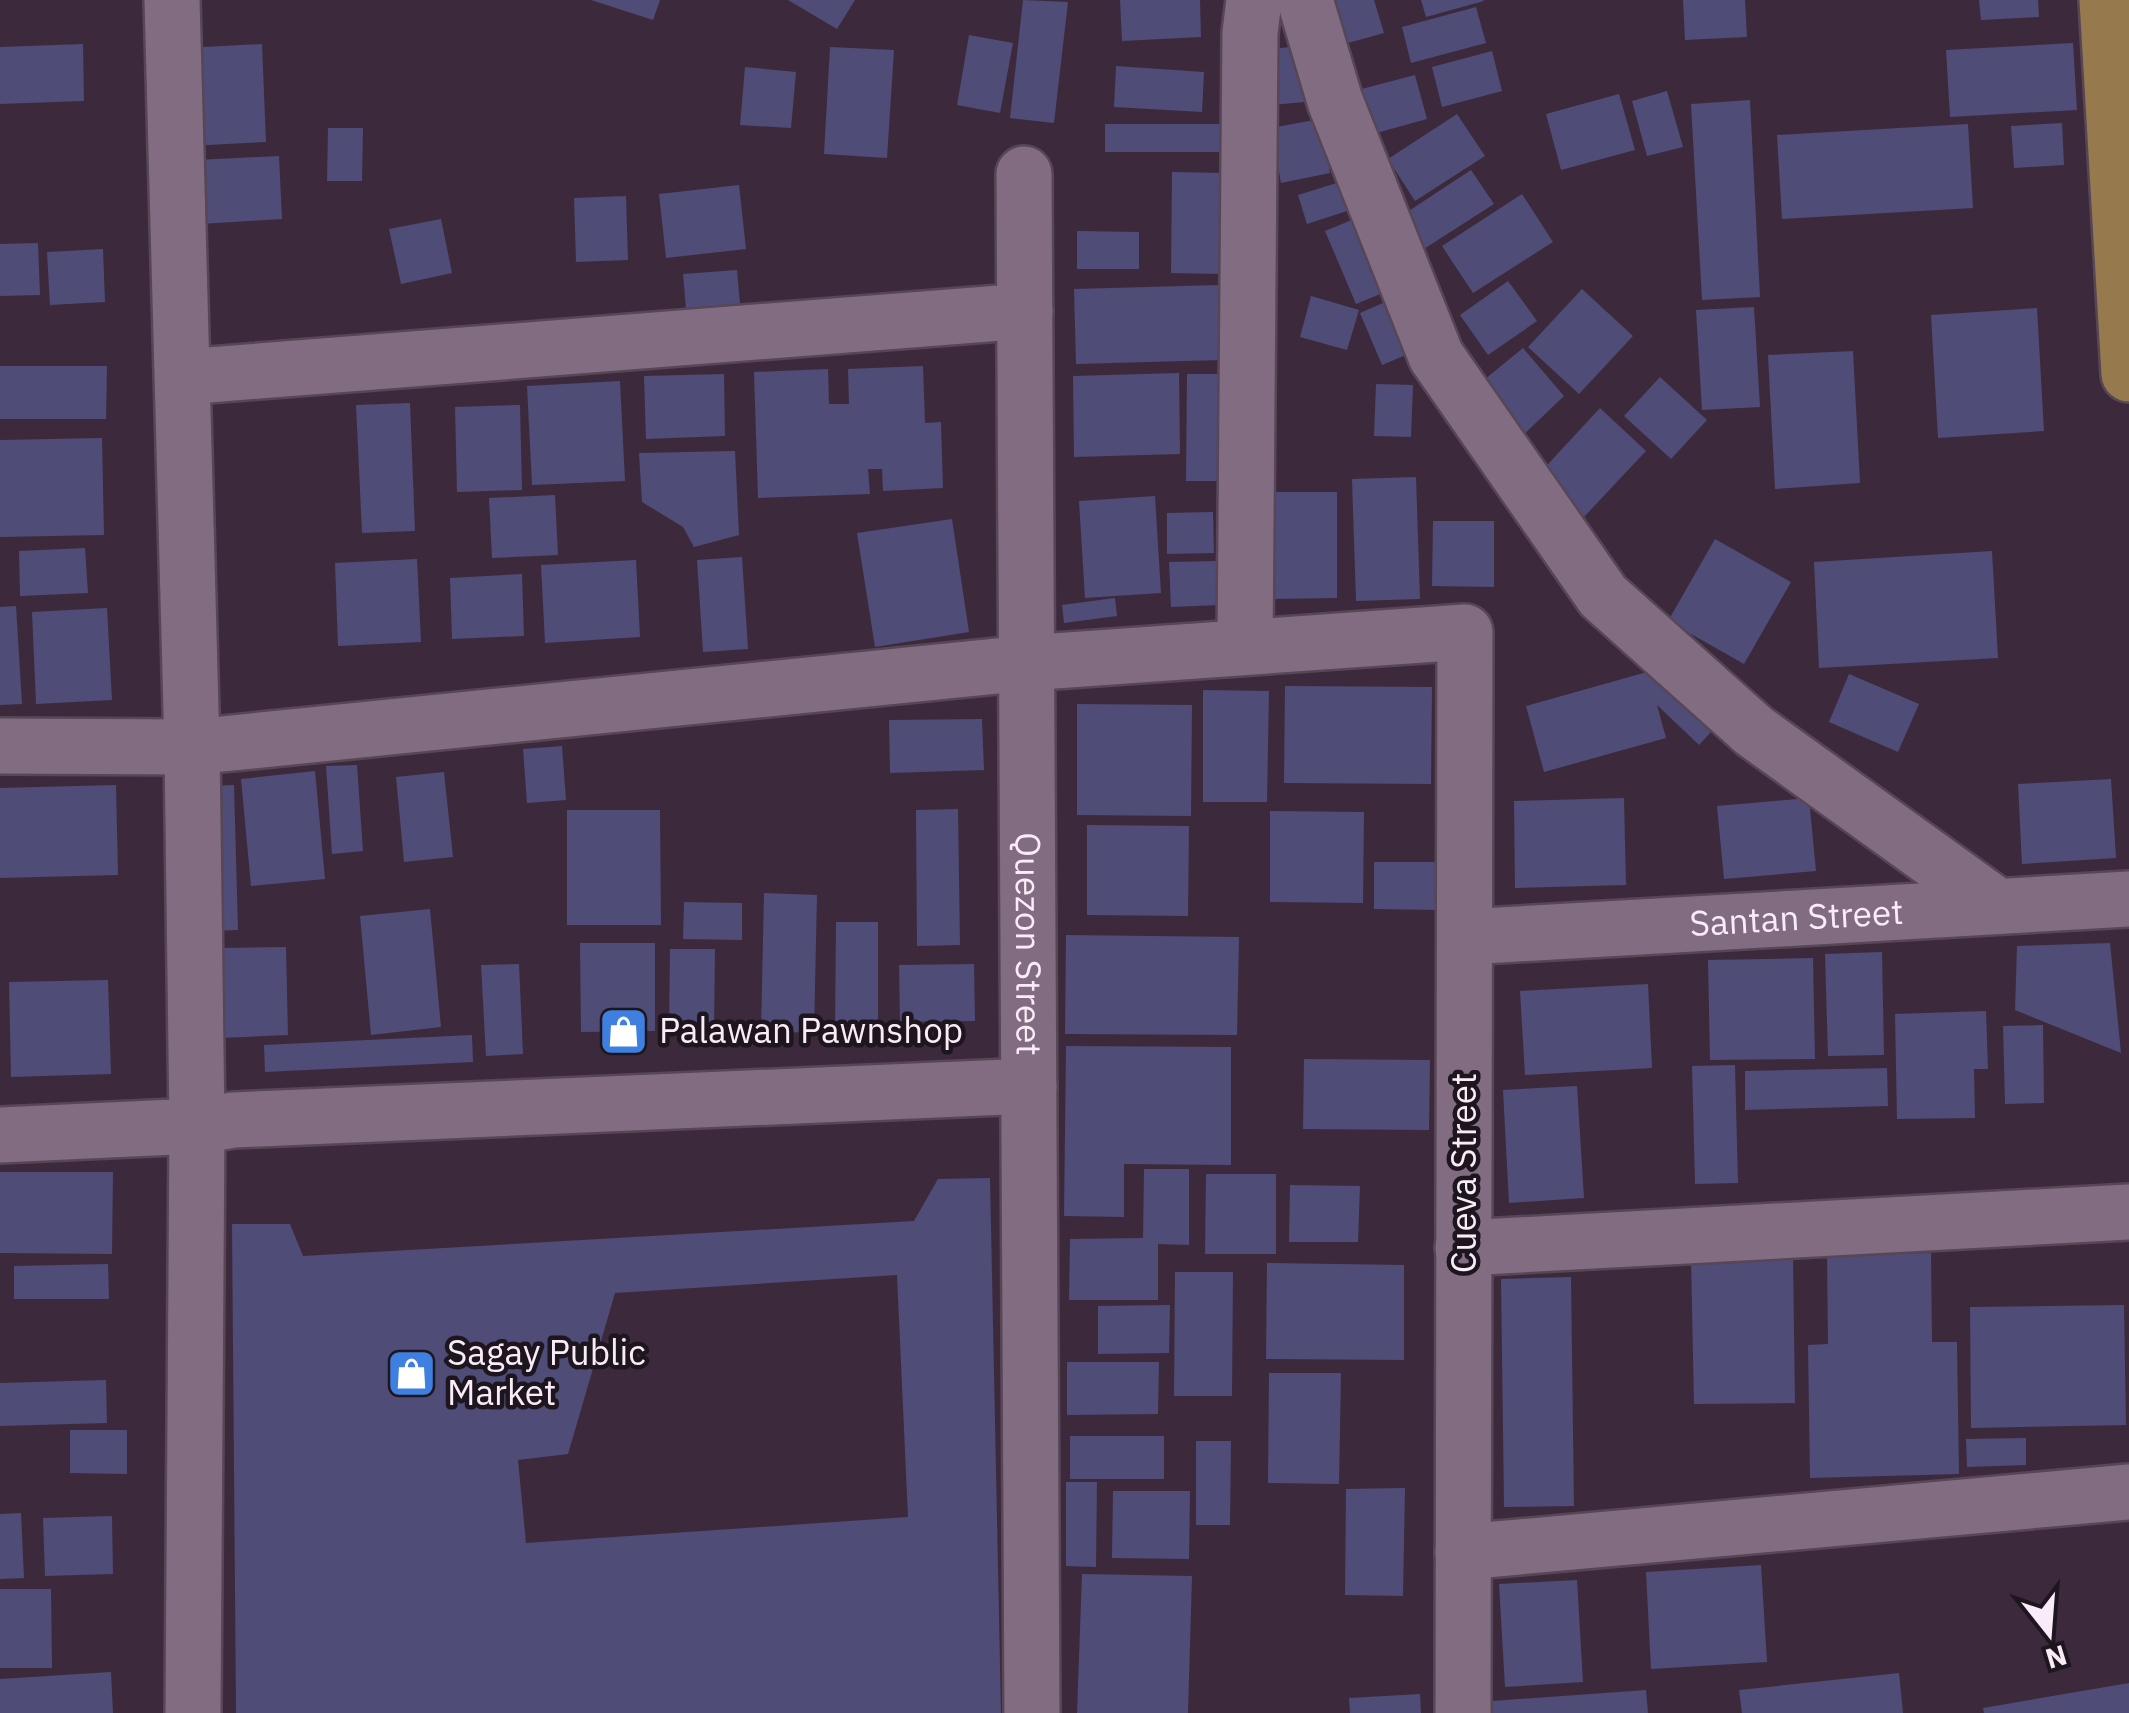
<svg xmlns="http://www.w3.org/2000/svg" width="2129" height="1713" font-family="'IBM Plex Sans',sans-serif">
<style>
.building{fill:#4f4c77;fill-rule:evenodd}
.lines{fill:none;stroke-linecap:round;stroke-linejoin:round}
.minor-casing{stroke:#564656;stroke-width:60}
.major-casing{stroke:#564656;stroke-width:60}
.minor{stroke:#826c81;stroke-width:55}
.major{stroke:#967a4d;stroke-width:55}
.labels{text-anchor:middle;stroke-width:9;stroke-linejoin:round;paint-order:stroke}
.street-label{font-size:35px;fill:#f9ecf8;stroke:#1e161e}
.poi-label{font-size:35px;fill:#f9ecf8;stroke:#1e161e;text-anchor:start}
</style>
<rect width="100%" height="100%" fill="#3c2a3c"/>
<!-- building -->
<path class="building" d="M591 0H660L653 20Z
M788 0H855L837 29Z
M1023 0 1068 2 1054 123 1010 118Z
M1120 0H1200L1201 37 1122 41Z
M1325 0H1374L1384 33 1330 48Z
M1421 0H1483L1484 1 1426 17Z
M1683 0H1745L1747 37 1685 40Z
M1979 0H2038L2039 17 1981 20Z
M1476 7 1486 43 1411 63 1402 27Z
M969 35 1013 43 1000 113 957 105Z
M2073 43 2077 110 1950 117 1946 50Z
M83 44 84 101 0 104V47Z
M262 44 266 142 189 146 184 48Z
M1299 46 1304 102 1261 106 1256 51Z
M830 47 894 50 887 158 824 154Z
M1492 51 1502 91 1442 107 1432 67Z
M1116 66 1204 72 1202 112 1114 107Z
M745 67 796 72 791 128 740 125Z
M1415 75 1427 119 1362 137 1350 92Z
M1667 91 1683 147 1647 156 1632 101Z
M1619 94 1635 150 1561 170 1546 114Z
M1750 100 1760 297 1702 300 1691 104Z
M1457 114 1485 156 1415 201 1388 159Z
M1320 119 1330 173 1281 183 1271 128Z
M2062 123 2064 165 2014 168 2011 126Z
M1105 124H1226L1225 152H1105Z
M1968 124 1973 208 1782 219 1777 135Z
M328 128H363L362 181H327Z
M279 156 282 219 201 224 197 160Z
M1471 170 1494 204 1416 254 1395 220Z
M1172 172 1225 173 1223 274 1171 273Z
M1340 182 1350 210 1307 224 1298 195Z
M739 185 746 249 666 258 659 194Z
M1522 194 1553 242 1473 293 1442 246Z
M626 196 628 260 576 262 574 198Z
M1359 217 1390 290 1356 304 1325 231Z
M441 219 452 273 401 284 389 229Z
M1077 231 1139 232V269H1077Z
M38 243 40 295 0 296V244Z
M103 249 105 302 50 305 47 252Z
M737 270 740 304 686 309 683 274Z
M1508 281 1537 321 1488 355 1460 315Z
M1219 285 1221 360 1076 364 1074 289Z
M1582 289 1633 336 1579 394 1528 347Z
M1311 296 1359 310 1347 350 1300 337Z
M1390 300 1413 352 1382 365 1360 313Z
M1754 307 1760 407 1702 410 1696 310Z
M2037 308 2044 431 1938 438 1931 315Z
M1523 348 1564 396 1518 440 1479 384Z
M1853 351 1860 483 1775 489 1768 355Z
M0 366H107L106 419H0Z
M923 366 925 423 941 422 943 488 883 491 882 469H868L870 494 758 498 754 372 828 369 829 404H849L848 369Z
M1179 373 1180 454 1074 457 1073 376Z
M724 374 725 436 646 439 644 376Z
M1187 374H1222L1221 481H1186Z
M1660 377 1707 420 1671 459 1624 416Z
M620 381 625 481 532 485 527 386Z
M1376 384 1413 385 1411 437 1374 436Z
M410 403 415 531 362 533 356 405Z
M520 405 522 490 457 492 455 407Z
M1600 408 1646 451 1583 518 1537 476Z
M102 438 104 535 0 537V440Z
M735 451 739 535 694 547 683 527 642 502 639 453Z
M1416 477 1420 599 1356 601 1352 479Z
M1273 492H1337V598L1273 599Z
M555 495 558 555 492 558 489 498Z
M1155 496 1161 593 1085 598 1079 501Z
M1213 512 1214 553 1167 554V513Z
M952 519 969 632 875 647 857 533Z
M1433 521H1494V587L1432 586Z
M1715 539 1791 582 1744 664 1668 621Z
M85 548 88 593 20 596 19 551Z
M1992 551 1998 658 1819 668 1814 562Z
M742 557 748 649 703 652 697 560Z
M417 559 421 642 338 646 335 563Z
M636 560 640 637 545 643 541 565Z
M1217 561 1219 605 1171 607 1169 562Z
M522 574 524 636 452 639 450 578Z
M1115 598 1117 616 1064 623 1062 605Z
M16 606 22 704 0 705V607Z
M107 608 112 700 36 704 32 612Z
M1647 672 1711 732 1699 745 1657 705 1666 738 1544 772 1526 706Z
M1849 674 1919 704 1898 752 1829 722Z
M1285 686 1432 687 1431 784 1284 783Z
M1203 690 1269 691 1267 802H1203Z
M1077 704 1192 705 1191 816 1077 815Z
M982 719 984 770 890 773 889 720Z
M562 746 566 800 527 803 523 749Z
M357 765 363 851 332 854 326 766Z
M315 771 325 879 251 886 241 779Z
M444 772 453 857 404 862 396 777Z
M2111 779 2116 858 2022 864 2018 784Z
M116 785 118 875 0 878V788Z
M234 785 238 930 211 931 207 786Z
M1624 798 1626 885 1515 888 1514 801Z
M1809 798 1816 871 1724 879 1717 806Z
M958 809 960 945 917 946 916 810Z
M567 810H660L661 925H567Z
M1270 811 1364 812 1363 903 1270 902Z
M1087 825 1189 826 1188 916 1087 915Z
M1374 862H1438V910L1374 909Z
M764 893 817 895 814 1033 761 1031Z
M684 902 742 903V940L683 939Z
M430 909 441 1027 371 1035 360 916Z
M836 922H878V1031H835Z
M1066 935 1239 937 1237 1035 1065 1034Z
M580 943H655V1031L581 1032Z
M2110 943 2121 1053 2015 1010 2017 946Z
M286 947 288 1035 219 1038 217 948Z
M670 949H715L714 1031 669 1030Z
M1882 952 1884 1055 1828 1056 1825 954Z
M1813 958 1815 1059 1710 1060 1708 960Z
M519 964 523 1054 486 1056 481 965Z
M974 964 975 1021 900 1022 899 965Z
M108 980 111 1074 11 1077 9 982Z
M1648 984 1652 1068 1525 1075 1520 991Z
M1986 1011 1988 1069H1974L1975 1118 1897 1119 1895 1014Z
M2043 1025 2044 1103 2005 1104 2003 1026Z
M472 1035 473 1062 265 1072 264 1045Z
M1066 1046 1231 1047V1165L1124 1164V1217L1064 1216Z
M1304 1059 1430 1060 1429 1130 1303 1129Z
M1735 1065 1738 1183 1695 1184 1692 1066Z
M1887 1068 1888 1106 1745 1110V1071Z
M1577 1086 1584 1198 1509 1203 1503 1090Z
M1144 1169H1189V1245L1158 1244V1300H1069L1070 1239 1143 1238Z
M0 1172H113L112 1254 0 1253Z
M1206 1174H1276V1254H1205Z
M990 1178 1001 1713H236L232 1224H290L303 1256 914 1221 938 1179ZM897 1275 908 1517 526 1543 518 1460 568 1454 615 1293Z
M1290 1185 1360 1186 1358 1242H1289Z
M1931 1253 1932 1342H1957L1959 1474 1810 1478 1808 1345 1828 1344 1827 1255Z
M1793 1257 1795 1403 1694 1404 1691 1259Z
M1267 1263 1404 1265V1360L1266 1359Z
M108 1264 109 1299H14V1266Z
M1175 1272H1233L1232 1396H1174Z
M1571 1277 1574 1506 1504 1507 1501 1279Z
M1170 1305 1169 1353 1098 1354V1306Z
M2124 1305 2126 1425 1971 1428 1970 1307Z
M1067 1362H1159L1158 1414 1067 1415Z
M1269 1373H1341L1339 1484 1268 1483Z
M106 1380 107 1423 0 1426V1383Z
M70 1430H127V1474L70 1473Z
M1070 1436H1164V1479H1070Z
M2026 1438V1465L1967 1467 1966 1439Z
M1196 1441H1231L1230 1525H1196Z
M1066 1482H1097L1096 1567 1066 1566Z
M1405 1488 1403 1596 1345 1595 1346 1489Z
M1113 1491H1190L1189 1559 1112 1558Z
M21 1513 24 1578 0 1579V1514Z
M112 1516 113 1574 45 1576 43 1518Z
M1761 1565 1767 1662 1651 1669 1646 1572Z
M1082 1574 1192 1576 1188 1713H1077Z
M1577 1580 1583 1682 1505 1687 1499 1584Z
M0 1589H51L52 1668H0Z
M111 1672 113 1713H0V1679Z
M1899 1673 1903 1713H1742L1739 1690Z
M2129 1683V1713H1984L1983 1708Z
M1646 1690 1648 1713H1493L1492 1701Z
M1420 1694 1421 1713H1350L1349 1698Z"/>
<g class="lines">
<defs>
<g id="minor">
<path d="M172 0 192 747 197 1126 193 1713"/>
<path d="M1305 0 1335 101 1436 356 1603 596 1754 731 1997 906"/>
<path id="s1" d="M1024 174 1032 1713"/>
<path d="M183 377 1025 311"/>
<path d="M1245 647 1250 33 1254 0"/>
<path d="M0 746 192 747 1026 663 1465 632 1463 1713"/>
<path id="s2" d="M1465 937 2129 899"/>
<path d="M0 1135 197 1126 234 1120 1029 1086"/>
<path d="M1463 1248 2129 1212"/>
<path d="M1463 1552 2129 1492"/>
</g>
<path id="major" d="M2107 0 2129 374"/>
</defs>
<!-- minor casing -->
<use href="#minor" class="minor-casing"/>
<!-- major casing -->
<use href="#major" class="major-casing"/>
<!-- minor -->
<use href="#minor" class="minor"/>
<!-- major -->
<use href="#major" class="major"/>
</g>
<!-- icons -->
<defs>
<symbol id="shop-square" viewBox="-11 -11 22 22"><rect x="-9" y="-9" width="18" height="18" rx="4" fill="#3f7fe0" stroke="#1e161e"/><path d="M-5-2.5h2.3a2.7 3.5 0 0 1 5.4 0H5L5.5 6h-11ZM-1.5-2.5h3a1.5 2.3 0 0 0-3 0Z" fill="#fff"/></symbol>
</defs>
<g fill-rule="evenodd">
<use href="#shop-square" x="596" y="1004" width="55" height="55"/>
<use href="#shop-square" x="384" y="1346" width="55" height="55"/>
</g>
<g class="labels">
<!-- street labels -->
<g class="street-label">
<text dy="12" stroke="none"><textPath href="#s2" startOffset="332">Santan Street</textPath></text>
<text dy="12" stroke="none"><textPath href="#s1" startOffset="770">Quezon Street</textPath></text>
<text transform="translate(1464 1173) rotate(-90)" y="12">Cueva Street</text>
</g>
<!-- poi labels -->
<g class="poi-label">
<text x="659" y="1043">Palawan Pawnshop</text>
<text x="447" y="1365">Sagay Public<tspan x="447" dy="40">Market</tspan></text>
</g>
</g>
<!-- north arrow -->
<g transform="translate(2049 1633) rotate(163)" stroke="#1e161e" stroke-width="8" paint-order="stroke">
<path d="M0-8L18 38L0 25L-18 38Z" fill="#f9ecf8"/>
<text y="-15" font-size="28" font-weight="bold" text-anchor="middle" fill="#f9ecf8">N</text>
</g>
</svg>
